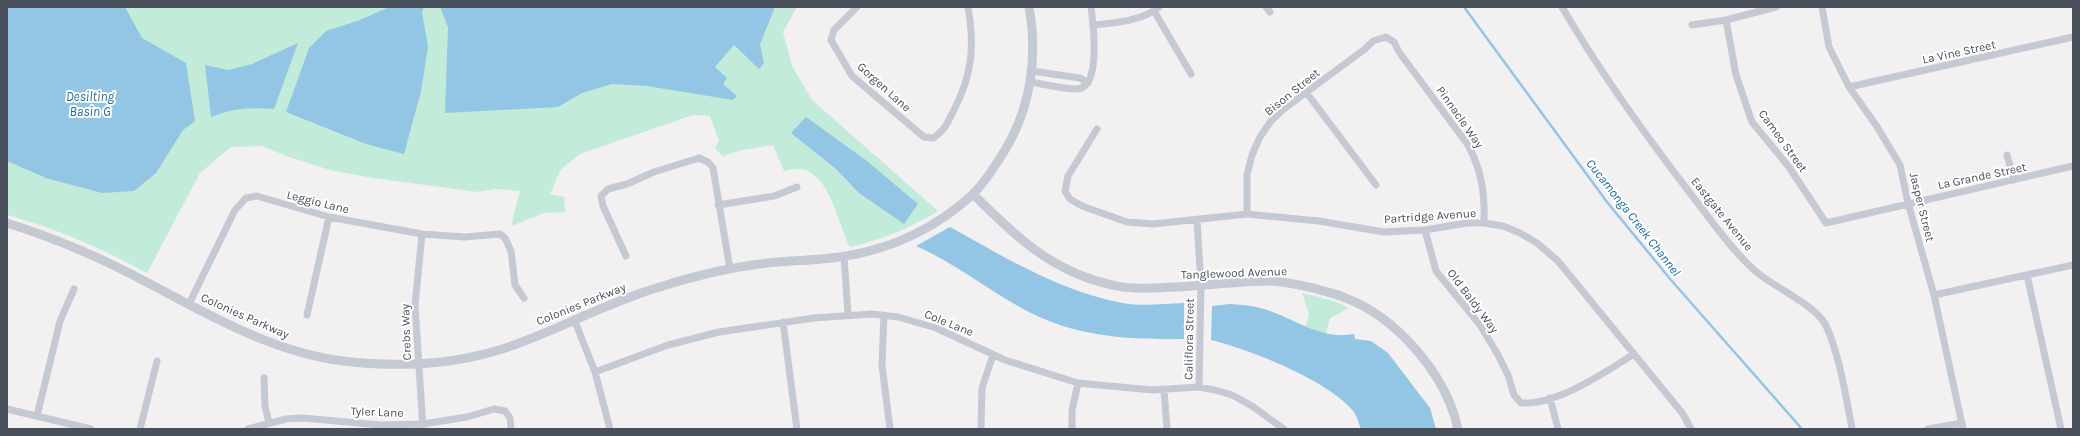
<svg xmlns="http://www.w3.org/2000/svg" width="2080" height="436" font-family="Karla,sans-serif">
<style>
.green{fill:#c2ebd9}
.water{fill:#93c6e5}
.lines{fill:none;stroke-linecap:round;stroke-linejoin:round}
.stream{stroke:#93c6e5;stroke-width:2.5}
.minor{stroke:#c4c9d3;stroke-width:7}
.tertiary{stroke:#c4c9d3;stroke-width:9}
.labels{text-anchor:middle;stroke-width:4;stroke-linejoin:round;paint-order:stroke}
.street-label{font-size:12px;fill:#49505b;stroke:#fff}
.water-label{font-size:13px;font-style:italic;fill:#196c9f;stroke:#fff}
</style>
<rect width="100%" height="100%" fill="#f2f0f0"/>
<!-- green -->
<path class="green" d="M7 7H797L783 32 792 66 812 100 938 211C908 229 884 239 850 247 838 224 831 177 803 169 797 168 790 170 784 171L773 145 742 150 723 156 715 148 719 141 710 116 693 115 580 154 561 169 550 194 564 197 565 212 544 213 511 226 520 191 495 189 478 192 373 178 330 170 289 157 262 146 231 147 200 173 147 273C103 249 56 228 7 215Z
M1302 293 1333 301 1349 308 1330 318 1326 334 1306 327 1309 314Z"/>
<!-- water -->
<path class="water" d="M7 7H125L142 38 186 63 195 121 183 130 156 173 134 191 102 193 46 178 7 161Z
M389 7H424L422 12 428 47 421 91 404 154 366 144 286 112 309 48 326 31 360 20Z
M440 7H775L760 44 764 63 759 69 734 45 715 67 727 78 723 84 737 96 733 100 647 86 612 84 582 93 558 107 445 113 448 27Z
M298 43 274 109C253 107 231 108 211 117L205 65 228 70 252 64Z
M806 117 867 161 918 204 904 224 859 193 836 169 791 133Z
M950 227C1004 257 1056 289 1117 302 1138 307 1162 304 1184 303V339C1131 340 1077 337 1029 312 990 292 957 264 916 246Z
M1230 304C1244 305 1257 306 1270 311 1298 321 1323 340 1354 334L1355 339 1371 341 1388 353 1430 408 1436 429H1361C1359 424 1357 417 1354 412 1330 381 1249 349 1211 340L1212 306Z"/>
<g class="lines">
<!-- stream -->
<path class="stream" d="M1464 7 1607 202 1671 280 1802 429"/>
<!-- minor -->
<path class="minor" d="M857 7 834 30 831 40 852 76 924 137 933 138C945 130 947 124 953 112 972 76 975 47 968 7
M1266 7 1270 12
M1562 7C1601 74 1646 136 1693 197 1712 221 1730 248 1753 269 1772 287 1813 303 1825 324 1838 348 1847 401 1852 429
M1822 7 1829 47 1849 87 1876 125 1900 165 1908 203 1934 295 1963 429
M1154 11 1191 74
M1726 20 1736 75 1752 122 1789 167 1826 223 2073 166
M1094 25C1115 23 1142 21 1159 7
M1692 25 1726 20 1776 7
M1032 71 1080 78 1088 83
M1030 82C1045 84 1062 89 1077 89 1102 88 1093 23 1091 7
M1849 87 2073 37
M1306 92 1376 185
M1097 129 1068 176 1065 191 1070 199 1082 206 1127 222 1153 224 1247 214 1319 221 1384 232 1425 230 1467 223H1484L1503 226 1520 233 1537 243 1558 261 1683 414 1691 429
M2007 155 2014 180
M718 205 774 196 797 187
M1247 214V175L1252 155 1260 137 1271 121 1285 108 1365 49 1373 41 1386 37 1394 42 1399 52 1468 145C1482 171 1485 194 1484 223
M1197 220 1201 285 1199 387
M1425 230 1436 271 1480 325 1498 355 1508 375 1514 395 1521 403C1557 405 1604 373 1634 354
M422 234 415 305 423 429
M626 256 603 206 601 196 608 189 627 184 654 172 699 158 708 162 713 168 730 269
M844 257 848 314
M2027 275 2061 429
M1934 295 2073 265
M189 304 235 210 246 198 257 196 329 217 422 234 465 237 500 234 505 238 511 251 515 285 524 298
M307 315 329 217
M884 315 882 365 890 429
M574 319 595 372 610 429
M783 322 797 429
M595 372 668 345 719 332 814 318 872 314 898 317 936 328 1005 360 1078 383 1152 390 1199 387 1215 390 1232 395 1252 406 1284 429
M264 378 265 406 269 423
M1164 390 1167 429
M1550 398 1558 429
M7 409 91 429
M37 416 60 321 74 289
M140 429 157 361
M248 429 286 419 303 418 380 425 423 424 467 417 494 409 505 411 510 418 511 429
M981 429 982 388 993 355
M1072 429V410L1078 383
M1928 429 1962 423"/>
<!-- tertiary -->
<path class="tertiary" d="M973 194C1015 236 1052 272 1112 285 1132 290 1155 288 1175 287 1206 285 1236 282 1266 281 1284 281 1300 285 1317 289 1325 292 1334 293 1343 297 1396 316 1446 374 1458 429
M7 223C48 236 88 252 127 272 196 307 265 351 343 361 401 368 458 365 514 345 564 327 611 301 663 286 695 276 727 268 760 264 788 260 818 261 846 256 893 248 937 227 972 195 985 182 996 165 1005 150 1031 107 1038 56 1029 7"/>
</g>
<g class="labels">
<!-- street labels -->
<g class="street-label">
<text transform="translate(1959 52) rotate(-12)" y="4">La Vine Street</text>
<text transform="translate(884 87) rotate(42)" y="4">Gorgen Lane</text>
<text transform="translate(1292 92) rotate(-39)" y="4">Bison Street</text>
<text transform="translate(1460 117) rotate(55)" y="4">Pinnacle Way</text>
<text transform="translate(1783 141) rotate(54)" y="4">Cameo Street</text>
<text transform="translate(1982 176) rotate(-12)" y="4">La Grande Street</text>
<text transform="translate(318 202) rotate(14)" y="4">Leggio Lane</text>
<text transform="translate(1922 207) rotate(76)" y="4">Jasper Street</text>
<text transform="translate(1722 214) rotate(51)" y="4">Eastgate Avenue</text>
<text transform="translate(1430 216) rotate(-4)" y="4">Partridge Avenue</text>
<text transform="translate(1234 273) rotate(-2)" y="4">Tanglewood Avenue</text>
<text transform="translate(1473 301) rotate(53)" y="4">Old Baldy Way</text>
<text transform="translate(581 304) rotate(-22)" y="4">Colonies Parkway</text>
<text transform="translate(245 316) rotate(24)" y="4">Colonies Parkway</text>
<text transform="translate(949 323) rotate(22)" y="4">Cole Lane</text>
<text transform="translate(406 332) rotate(-92)" y="4">Crebs Way</text>
<text transform="translate(1189 339) rotate(-89)" y="4">Califlora Street</text>
<text transform="translate(377 412) rotate(2)" y="4">Tyler Lane</text>
</g>
<!-- water labels -->
<g class="water-label">
<text x="90" y="101">Desilting<tspan x="90" dy="15">Basin G</tspan></text>
<text transform="translate(1634 217) rotate(52)" y="5">Cucamonga Creek Channel</text>
</g>
</g>
<!-- border -->
<rect width="2080" height="436" fill="none" stroke="#49505b" stroke-width="16"/>
</svg>
